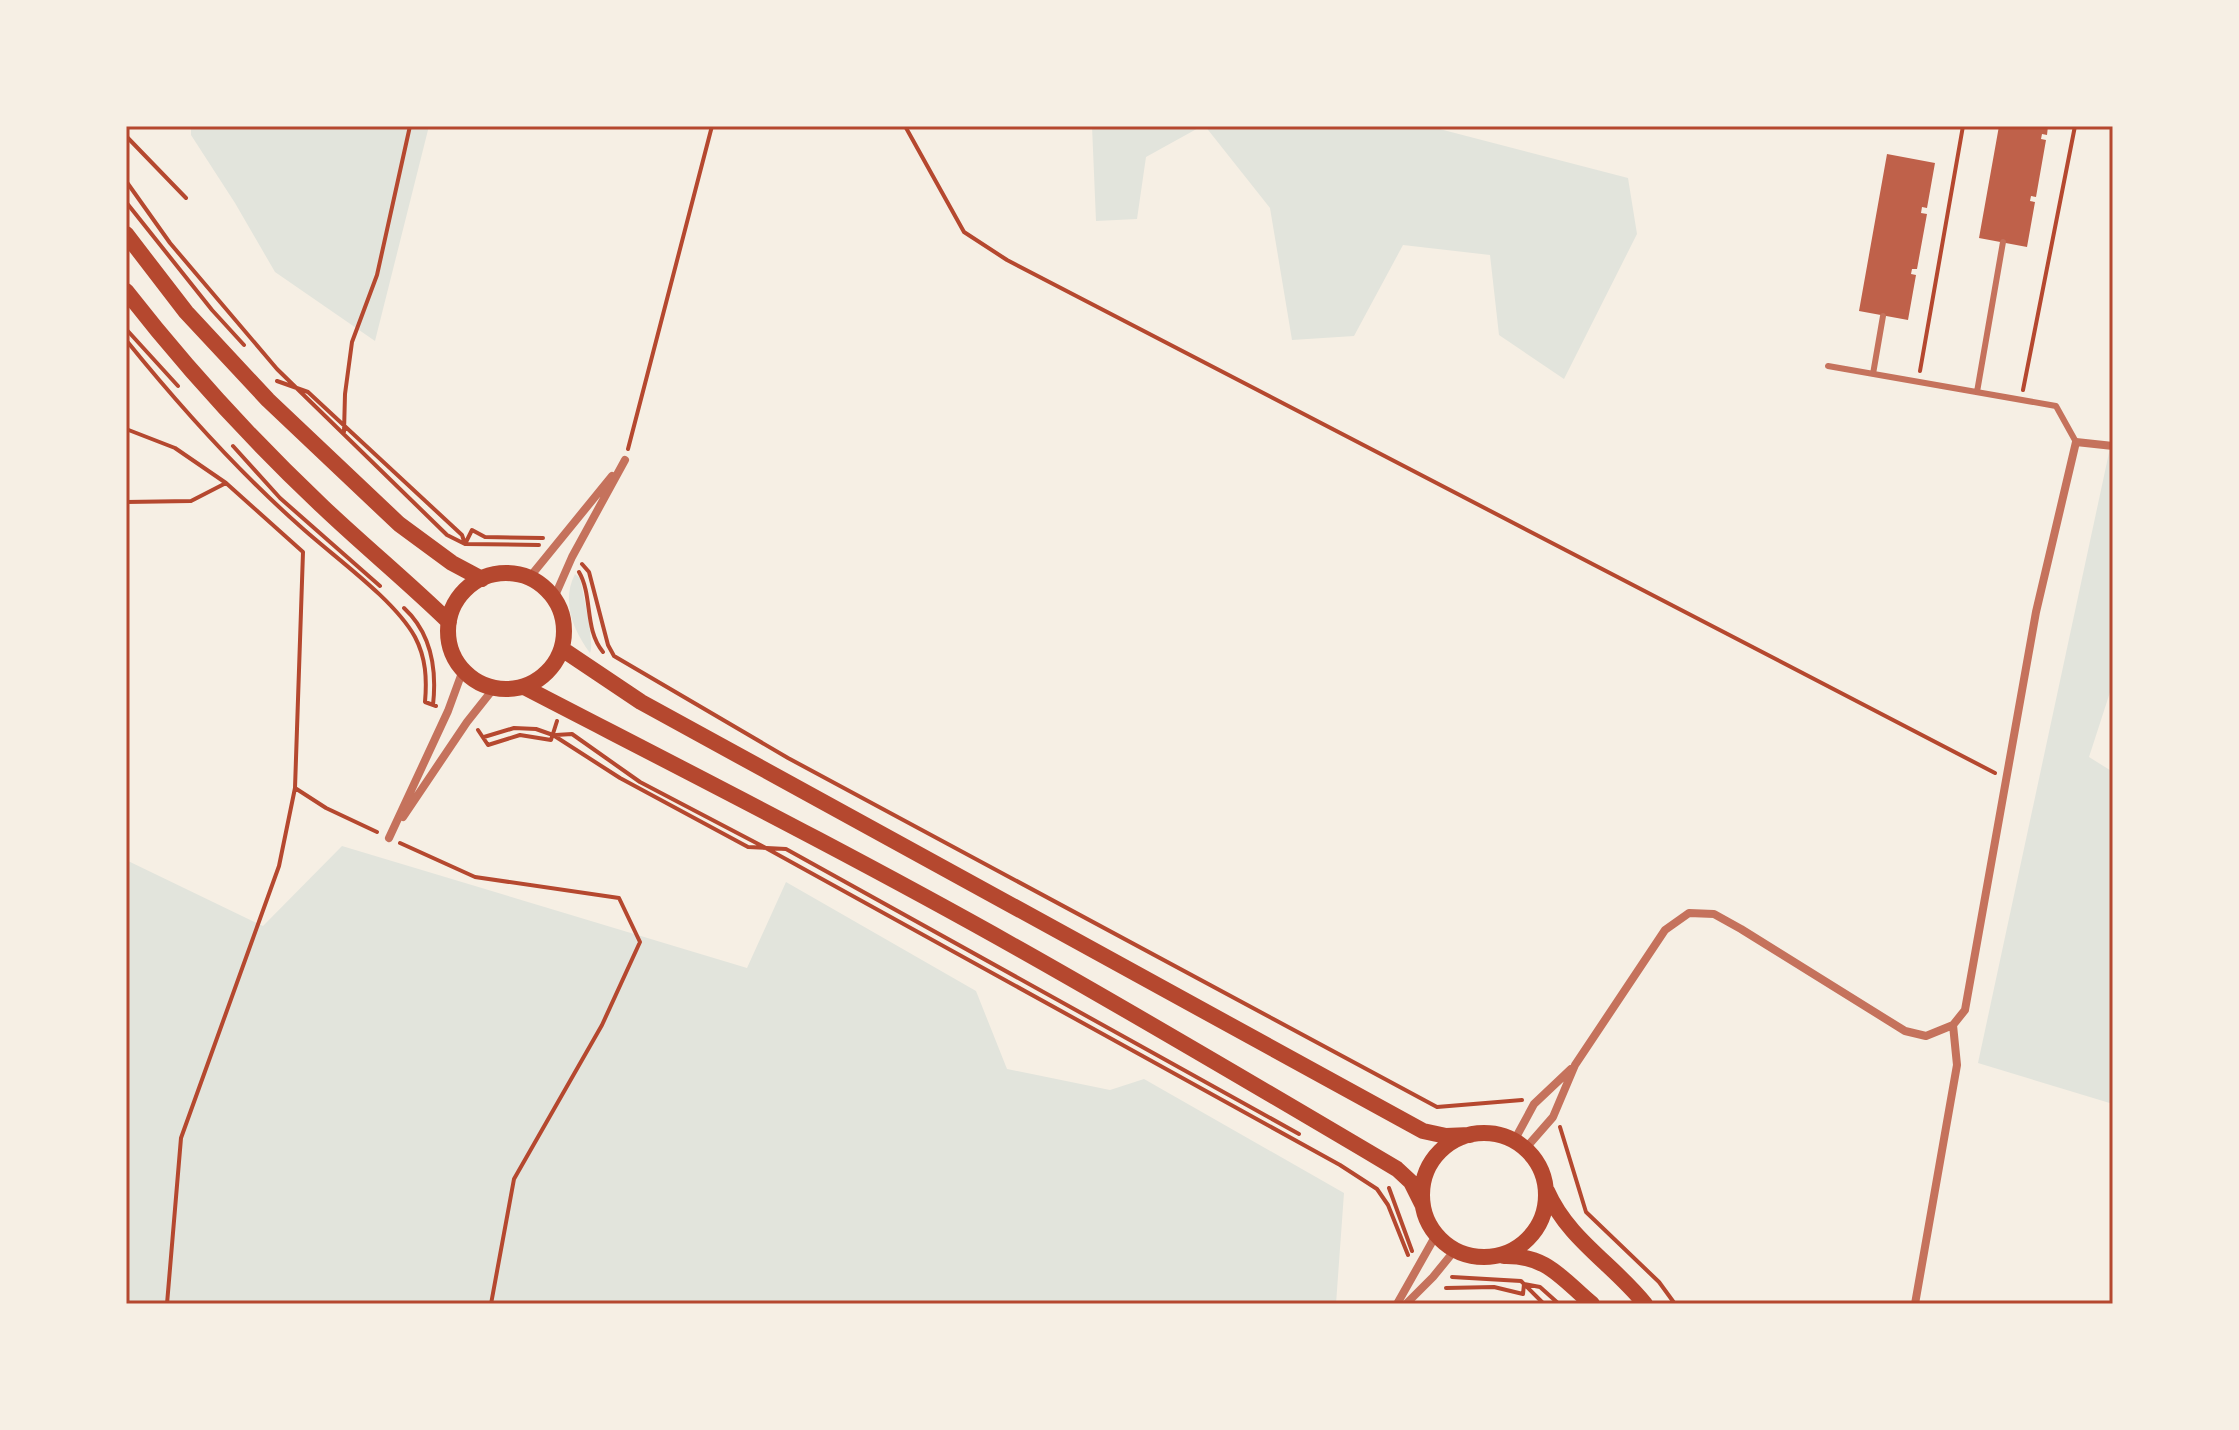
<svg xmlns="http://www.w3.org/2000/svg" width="2239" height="1430" font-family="'Public Sans',sans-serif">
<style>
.green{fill:#e2e4dc}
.building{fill:#bf614a}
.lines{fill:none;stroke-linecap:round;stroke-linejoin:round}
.path{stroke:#b5482f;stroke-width:4}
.service{stroke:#c5725c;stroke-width:6}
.minor{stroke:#c5725c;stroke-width:8}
.secondary{stroke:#b5482f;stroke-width:16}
.neatline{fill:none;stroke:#b5482f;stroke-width:3}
</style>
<rect width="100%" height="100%" fill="#f6efe4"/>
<!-- green -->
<path class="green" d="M191 126H429L375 341 275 272 235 203 191 135Z
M1092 126H1202L1146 157 1137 219 1096 221Z
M1205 126H1428L1628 178 1637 234 1564 379 1499 335 1490 255 1403 245 1354 336 1292 340 1270 208Z
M2113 434V683L2089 757 2113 772V1104L1978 1063Z
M575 574 580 578C583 594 595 642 590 653 573 630 561 601 575 574Z
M342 846 747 968 786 882 976 991 1007 1069 1110 1090 1144 1079 1344 1193 1336 1304H126V860L263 926Z"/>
<!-- building -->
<path class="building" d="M1999 126H2048L2047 135 2042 134 2041 139 2046 140 2036 197 2031 196 2030 201 2035 202 2027 247 1979 238Z
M1887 154 1935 163 1927 208 1922 207 1921 213 1927 214 1917 269H1912L1911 274 1916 275 1908 320 1859 311Z"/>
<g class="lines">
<!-- path -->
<path class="path" d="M905 126 964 232 1007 260 1995 773
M126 136 186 198
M126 181 170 243 277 369 447 535 465 544 472 530 485 537 543 538
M126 202 212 310 244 345
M126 329 178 386
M126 340C177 403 240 473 301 527 334 557 394 599 415 637 426 658 427 679 425 702L436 706
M1920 371 1963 126
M277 381 308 392 462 535 465 544 539 545
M2023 390 2075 126
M126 429 175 448 226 483
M344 432 345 394 352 342 377 275 410 126
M233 446 280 498 380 586
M628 449 712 126
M126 502 191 501 226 483 303 552 295 788 279 866 181 1138 167 1304
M582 564 589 572 608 645 614 656 788 758 1437 1107 1522 1100
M579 572C593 596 584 629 603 652
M404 608C431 633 437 669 433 705
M478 730 488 745 520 735 551 740 557 721
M556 735 572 734 640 782 764 847 1340 1165 1377 1189 1388 1205 1408 1255
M484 737 514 728 536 729 553 735 620 778 748 847 786 849 1299 1134
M295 788 326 808 377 832
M400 843 475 877 619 898 640 942 602 1025 514 1179 491 1304
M1560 1127 1586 1212 1659 1282 1675 1304
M1389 1188 1412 1251
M1452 1277 1521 1281 1544 1304
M1446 1288 1494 1287 1523 1294 1524 1284 1540 1287 1559 1304"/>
<!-- service -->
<path class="service" d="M1828 366 2056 406 2076 442
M1873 374 1883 316
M1977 392 2003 242"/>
<!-- minor -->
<path class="minor" d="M529 578 612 476
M554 598 572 557 625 460
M403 817 467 722 494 688
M389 838 448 711 463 670
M1514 1141 1534 1104 1571 1069
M1525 1149 1553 1117 1575 1065 1665 930 1689 913 1714 914 1741 929 1905 1031 1926 1036 1953 1025
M1397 1304 1436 1235
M1406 1304 1433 1277 1455 1250
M1915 1304 1957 1065 1953 1025 1965 1010 2036 612 2076 442 2113 446"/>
<!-- secondary -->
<path class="secondary" d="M126 234 186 312 268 400 399 524 452 563 482 579
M126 291C186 368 252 440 323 507 364 546 408 582 449 622
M448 631a58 58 0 1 1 116 0a58 58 0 1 1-116 0Z
M562 649 641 702 1423 1131 1446 1136 1470 1135
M524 687C690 773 858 858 1021 950 1147 1021 1272 1095 1397 1169L1411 1182 1422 1204
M1422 1195a62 62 0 1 1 124 0a62 62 0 1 1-124 0Z
M1547 1191C1568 1239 1613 1264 1645 1304
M1504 1256C1547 1255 1561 1278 1592 1304"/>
</g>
<!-- border -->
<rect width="2239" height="1430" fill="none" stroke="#f6efe4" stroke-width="256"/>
<rect x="128" y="128" width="1983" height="1174" class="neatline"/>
</svg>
